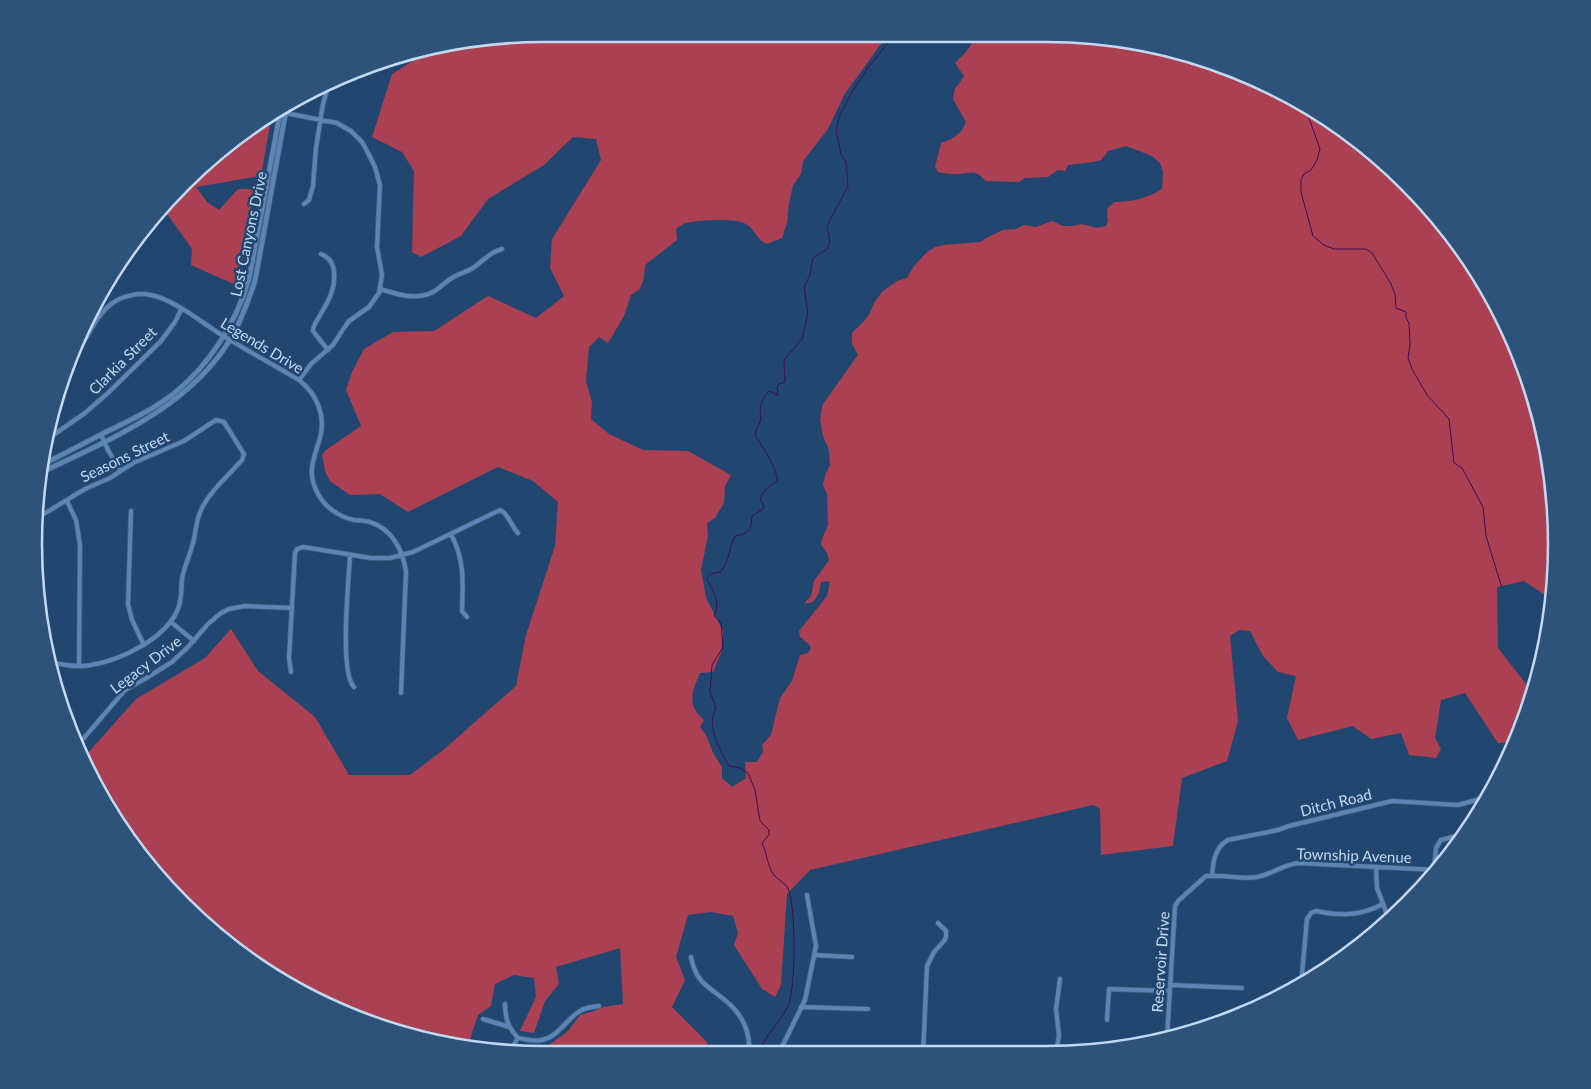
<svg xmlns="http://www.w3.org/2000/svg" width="1591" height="1089" font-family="Lato,sans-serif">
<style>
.green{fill:#ab4052}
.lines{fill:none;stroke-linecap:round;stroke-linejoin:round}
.stream{stroke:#3e0e53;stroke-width:1}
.minor-casing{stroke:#416387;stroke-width:5.5}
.tertiary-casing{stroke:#416387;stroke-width:6}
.minor{stroke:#5d85b3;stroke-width:4}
.tertiary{stroke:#5d85b3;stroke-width:4.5}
.labels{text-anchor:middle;stroke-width:5;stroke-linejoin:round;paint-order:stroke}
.street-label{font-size:15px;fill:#c3d9f2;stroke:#214771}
.rim{fill:none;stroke:#c3d9f2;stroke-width:2.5}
</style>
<rect width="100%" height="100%" fill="#214771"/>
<!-- green -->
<path class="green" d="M545 34H888L844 95 828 129 803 161 801 174 793 185 789 203 787 223 782 238 767 244C756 240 755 228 744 223 733 218 699 220 686 223 682 224 679 227 676 229L677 240 645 265 644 278 640 289 631 295 624 316 608 343 599 337 589 347 586 381 592 402 591 419 609 434 643 450 688 451 731 475 725 486 724 503 715 518 707 523 708 536 701 570 706 598 723 631 721 653 713 672 700 673C692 692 686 705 704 720L700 727 706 735 713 753 722 767V778L732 787 746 778 745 762H757L763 752 762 745 771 735 780 698 792 681 800 655 808 653 811 648 809 644 800 637 799 631 827 596 830 581 821 582 819 593 813 602 804 604 811 596 814 581 829 560 827 553 821 545 822 539 828 525 827 494 823 485 826 473 830 465 829 450 823 436 820 419 823 404 858 355 852 344V333L864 321 870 313 874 303 882 292 897 281 907 278 914 266 926 253 935 247 944 245 981 242 986 238 1003 230 1016 229 1024 225 1036 227 1052 221 1063 226H1072L1082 224 1097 228 1106 226 1108 221 1107 209 1114 202C1132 202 1147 198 1162 189L1163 172 1160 163 1152 156 1126 146 1108 151 1101 160 1093 162 1068 165 1065 171 1058 170 1048 177 1024 178 1019 182 986 181C974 169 973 173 959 174 952 175 944 173 938 172L935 167 941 143C953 139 962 134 966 122L953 99 955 88 958 85 964 76 955 63 966 52 978 34H1047L1146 44 1211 61 1302 102 1408 184 1471 261 1518 349 1547 445 1557 545 1552 600 1524 581 1497 587 1498 648 1533 693 1517 742 1498 743 1465 693 1441 700 1435 738 1441 749 1436 758 1409 755 1401 733 1371 739 1353 726 1298 740 1287 718 1296 676 1278 672 1263 656 1250 631 1239 630 1230 636 1238 721 1227 761 1182 778 1173 846 1101 855 1100 809 1093 805 810 870 787 894 781 985 775 997 762 989 734 945 738 933 733 916 711 912 688 915 676 957 685 980 672 1007 707 1042 709 1055H547L545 1048 568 1031 580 1015 594 1011 603 1007 623 1004 620 948 556 967 559 984 545 1001 534 1033 520 1031 536 997 534 978 514 975 495 984 491 1006 478 1015 467 1048 445 1045 349 1016 261 969 183 905 120 828 87 771 84 763 87 754 136 699 205 658 231 629 258 671 315 717 349 775H410L442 751 516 686 526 635 555 546 558 502 533 481 498 467 408 512 380 494 350 495 330 481 325 471 322 455 326 450 361 426 346 390 352 372 364 349 393 332 434 331 488 296 536 318 564 296 550 268 552 239 601 160 596 139 573 137 544 165 488 199 461 236 421 257 412 252 414 171 402 152 372 137 392 74 434 48Z
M272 113 261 176 196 187 207 202 219 210 238 189H255L238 286 191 265 192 249 168 215 157 213 160 208 261 120Z"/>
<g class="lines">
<!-- stream -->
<path class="stream" d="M1304 104 1320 149 1317 160 1311 170 1304 174 1301 179V192L1313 236 1324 245 1334 249H1366L1372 253 1390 282 1395 294 1396 308 1406 312V318L1409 323 1410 344 1408 358 1412 369 1427 395 1449 419 1454 463 1462 468 1483 507 1486 536 1502 588
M759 1055C763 1036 780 1024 788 1006 796 988 796 906 788 888 785 883 778 880 774 875 767 866 767 853 762 843L769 835V830L760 821 755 790 748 773 740 768 729 766C720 750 706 726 716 708L710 692 712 665 723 647 721 623 714 616C721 604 713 590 707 579 710 573 713 573 720 572 731 559 728 549 735 536 750 533 751 531 752 516L763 509 764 506 760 499C764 490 769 485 777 482 779 471 762 446 755 435L757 428 761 420C759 408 761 399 769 391L778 395 777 386 779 384 785 382 784 360 802 339 808 313 804 287 810 275 813 258 827 249 830 243 827 226 848 186 846 162 841 154 836 130 840 115 852 92 867 69 891 39 897 34"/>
<defs>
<path id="minor" d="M373 66 384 62
M280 112 337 123 351 131 362 142 366 149 375 167 380 185 377 247 382 275 379 293 369 307 349 321 344 328 333 345 311 364 299 380
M304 204 309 200 313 186 316 148 323 104 329 83
M321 254C330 258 333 263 334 272 336 290 327 303 319 317 316 322 313 326 313 331L328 350
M380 289C397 294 416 301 433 292 440 288 445 282 452 278 458 274 466 272 473 268 483 261 490 252 502 249
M69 362C86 345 92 319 111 304 122 296 138 292 151 295 172 299 199 320 217 332 244 349 272 364 299 380 317 394 326 416 320 438 314 459 306 472 318 494 325 507 339 517 354 520 360 520 365 521 370 522 392 529 403 550 406 572L401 693
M101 435 108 450 120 470
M49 438 85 413 109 392 161 341 175 322 181 310
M67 501 76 520 80 545 79 666
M131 511 128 604 132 620 144 645
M37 518 85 489 110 478 133 463 184 441 216 420 224 422 244 454 242 460C229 475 210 491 201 510 196 520 196 532 193 543 190 555 184 567 182 579 181 588 182 597 179 606 169 637 122 660 91 665 78 668 63 665 50 662
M451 534C465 561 463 582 462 611L467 617
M350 555C349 579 339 672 354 687
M171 622 194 641
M291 672 289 658 295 553 297 549 303 547 371 558H390L413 552 500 510C509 514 511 526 518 533
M78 745 125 690 148 677 172 662 188 647 208 624 221 613 229 609 245 606 292 608
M1376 867 1377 888 1385 909 1389 922
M1434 870 1436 848 1441 840 1467 833
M1212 876C1213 862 1215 847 1228 840L1278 830 1289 826 1392 801 1458 805 1473 801 1489 795
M814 955 852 957
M691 957C696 983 707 985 726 1001 743 1015 751 1034 749 1055
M1170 985 1242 988
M1301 985 1307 919 1311 913 1316 911C1340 916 1361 916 1383 904
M505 1004C505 1018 508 1027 518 1038L513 1046V1052
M801 1007 868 1009
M483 1019 509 1027
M1107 1020 1109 989 1170 991
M518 1038C525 1039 534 1042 542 1040 557 1037 565 1022 577 1013 583 1008 591 1007 599 1006
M1167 1038 1175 906 1178 901 1206 876C1223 874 1240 880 1257 877 1272 874 1283 865 1298 863L1437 870
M1056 1054 1059 1035 1056 1009 1060 979
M778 1055 805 1000 816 946 807 895
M923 1055 927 966 934 952 944 941 946 937V931L938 923"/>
<path id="tertiary" d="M42 465C63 454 85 443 106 432 129 421 152 410 172 395 209 366 236 323 249 279L281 108
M40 473C109 440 188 408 230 340 241 322 248 301 255 281L287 105"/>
</defs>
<!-- minor casing -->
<use href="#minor" class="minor-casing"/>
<!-- tertiary casing -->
<use href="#tertiary" class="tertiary-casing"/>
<!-- minor -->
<use href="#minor" class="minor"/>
<!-- tertiary -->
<use href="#tertiary" class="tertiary"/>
</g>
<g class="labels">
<!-- street labels -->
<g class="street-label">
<text transform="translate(249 234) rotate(-78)" y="5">Lost Canyons Drive</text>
<text transform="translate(262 346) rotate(31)" y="5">Legends Drive</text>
<text transform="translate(123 361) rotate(-45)" y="5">Clarkia Street</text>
<text transform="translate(125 457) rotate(-26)" y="5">Seasons Street</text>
<text transform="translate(146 665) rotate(-37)" y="5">Legacy Drive</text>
<text transform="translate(1336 803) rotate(-14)" y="5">Ditch Road</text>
<text transform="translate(1354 856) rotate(2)" y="5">Township Avenue</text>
<text transform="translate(1161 962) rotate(-86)" y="5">Reservoir Drive</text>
</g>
</g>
<!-- crop -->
<path d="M0 0H1591V1089H0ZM544 42H1046A502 502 0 0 1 1548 544V544A502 502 0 0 1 1046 1046H544A502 502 0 0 1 42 544V544A502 502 0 0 1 544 42Z" fill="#2e537b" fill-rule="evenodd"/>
<path class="rim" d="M544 42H1046A502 502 0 0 1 1548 544V544A502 502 0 0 1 1046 1046H544A502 502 0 0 1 42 544V544A502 502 0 0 1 544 42Z"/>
</svg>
